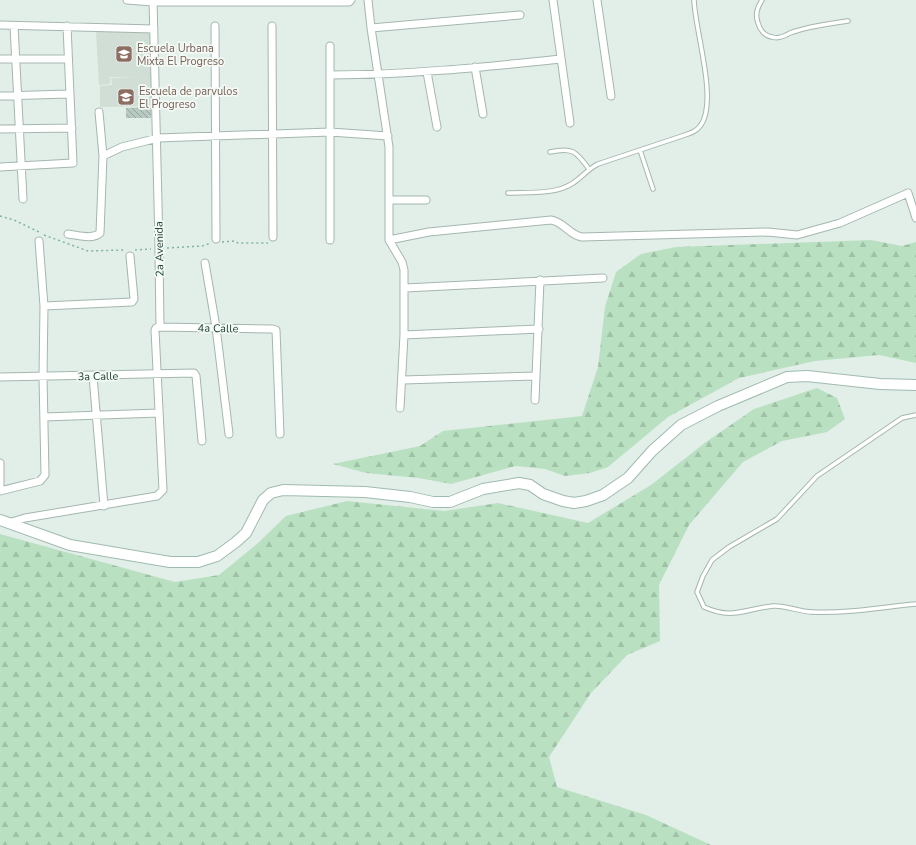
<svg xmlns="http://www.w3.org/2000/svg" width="916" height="845" font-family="'Nunito Sans',sans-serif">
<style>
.built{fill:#d0ded6}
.forest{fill:url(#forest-firs)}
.building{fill:url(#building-back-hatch)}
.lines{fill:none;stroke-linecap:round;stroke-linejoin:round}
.lane-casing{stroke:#a4b7af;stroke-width:5.5}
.street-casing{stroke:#a4b7af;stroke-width:9}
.secondary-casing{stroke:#9fbbaf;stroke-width:12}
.path{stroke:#80b4a0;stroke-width:1.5;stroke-dasharray:2 3;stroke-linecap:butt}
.lane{stroke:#fff;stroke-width:3.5}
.street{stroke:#fff;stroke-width:7}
.secondary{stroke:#fff;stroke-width:10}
.street-bridge-casing{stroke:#a4b7af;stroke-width:9;stroke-linecap:butt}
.street-bridge{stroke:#fff;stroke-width:7}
.labels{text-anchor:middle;stroke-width:3.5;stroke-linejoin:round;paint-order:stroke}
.education-label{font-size:11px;fill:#785e54;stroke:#f3faf6;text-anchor:start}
.street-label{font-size:11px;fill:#204135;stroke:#f3faf6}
</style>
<defs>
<pattern id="forest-firs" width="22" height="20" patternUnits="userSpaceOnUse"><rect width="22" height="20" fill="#b9e1c1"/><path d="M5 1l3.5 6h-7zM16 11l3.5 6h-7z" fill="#9fc2a6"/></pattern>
<pattern id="building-back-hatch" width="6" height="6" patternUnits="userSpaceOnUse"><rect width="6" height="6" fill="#b7c9c0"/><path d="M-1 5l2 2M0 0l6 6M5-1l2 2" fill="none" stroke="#94a59d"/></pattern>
</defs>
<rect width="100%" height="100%" fill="#e2eee8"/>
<!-- built -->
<path class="built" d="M96 31H151L152 106 100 107V86L112 85 111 78 138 77H110V84L99 85Z"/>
<!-- forest -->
<path class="forest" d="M871 240 902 246 916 242V363L879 355 815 361 739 378 668 417 608 467 590 473 565 476 545 469 515 466 451 484 419 478 366 473 333 464 420 446 443 431 582 416 598 367 605 307 616 272 641 254 676 247Z
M817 388 837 398 845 419 827 432 782 441 743 462 689 525 659 585 660 641 627 655 591 693 549 757 557 787 646 815 711 845H0V534L175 582 219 575 258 543 286 516 347 501 444 511 498 503 588 523 651 485 706 442 754 409Z"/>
<!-- building -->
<path class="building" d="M151 107V118H126V108Z"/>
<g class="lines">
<defs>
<path id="lane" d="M762 0C757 8 755 14 758 23 760 30 765 36 772 37 778 39 785 36 790 33 809 26 828 24 848 21
M640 150 653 189
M550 152C572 147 576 151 589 169
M508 193C527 192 556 195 573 183 582 177 588 169 598 164L685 135C691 133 697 131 701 125 718 100 695 31 694 0
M916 415 902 418 817 476 777 519 729 547 712 560 703 576 697 592 704 607C733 620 744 609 773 606 786 605 799 612 812 612 846 614 882 607 916 604"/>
<path id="street" d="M127 0 153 2H349L351 0
M153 0 159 244
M368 0 371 28
M553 0 570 123
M597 0 611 96
M0 25 154 29
M14 26 23 199
M215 26 216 239
M272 26 273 237
M0 59H67
M475 67 483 114
M427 72 437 127
M331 75C408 75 484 67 561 59
M0 96 69 94
M99 112 103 156
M0 129 72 128
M0 167 73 163 67 26
M389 200H426
M68 234C78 235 92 240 100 233L103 156 122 147 158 138 330 132 388 136
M330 240V46
M389 240 429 232 551 220C564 222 569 235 582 237L768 232 797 235 840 223 908 193 916 218
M205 263 216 327 229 434
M405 288 603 278
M44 306 132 302 134 299 130 256
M160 327 272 329 276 330 280 434
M404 335 539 329
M93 376 104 506
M0 377 194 373 196 376 202 441
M403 380 536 376
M535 400 540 280
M400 408 404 335V270L402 262 389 240V147L371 28 520 15
M44 417 159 413
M0 463V486
M0 491 40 481 45 475 43 376 44 306 39 241
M8 523 25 518 157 496 163 490 155 330 156 328 160 327 159 253"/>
<path id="secondary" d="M0 520 70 545 170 562H198L217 556 236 542 246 533 263 500 271 493 283 490 365 492 410 497 433 502H450L483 489 519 483 530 485 543 494 563 501 574 503 586 501 603 495 628 478 652 451 681 425 718 406 787 377 807 376 880 384 916 385"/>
</defs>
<!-- lane casing -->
<use href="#lane" class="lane-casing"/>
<!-- street casing -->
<use href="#street" class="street-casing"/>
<!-- secondary casing -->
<use href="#secondary" class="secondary-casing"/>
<!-- path -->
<path class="path" d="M0 216 14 220 41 233
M44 235 88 251 125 250
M222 242 235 241 238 243H268
M167 248 202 246 211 243
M135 250 151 249"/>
<!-- lane -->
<use href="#lane" class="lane"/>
<!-- street -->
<use href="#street" class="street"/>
<!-- secondary -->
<use href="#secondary" class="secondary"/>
<defs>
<path id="street-bridge" d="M159 253V244"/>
</defs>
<!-- street-bridge casing -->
<use href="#street-bridge" class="street-bridge-casing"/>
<!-- street-bridge -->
<use href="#street-bridge" class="street-bridge"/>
</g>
<!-- icons -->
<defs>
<symbol id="school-square" viewBox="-11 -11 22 22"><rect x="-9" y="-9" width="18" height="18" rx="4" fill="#8d6e63" stroke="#f3faf6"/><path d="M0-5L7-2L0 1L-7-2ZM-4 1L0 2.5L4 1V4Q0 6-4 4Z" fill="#fff"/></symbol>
</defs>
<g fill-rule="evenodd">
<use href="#school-square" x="114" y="44" width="20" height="20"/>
<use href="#school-square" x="116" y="87" width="20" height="20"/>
</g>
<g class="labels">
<!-- education labels -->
<g class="education-label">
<text x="137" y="52">Escuela Urbana<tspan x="137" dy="13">Mixta El Progreso</tspan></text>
<text x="139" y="95">Escuela de parvulos<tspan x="139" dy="13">El Progreso</tspan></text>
</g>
<!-- street labels -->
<g class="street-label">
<text transform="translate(159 249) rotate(-91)" y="4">2a Avenida</text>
<text transform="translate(218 328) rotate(1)" y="4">4a Calle</text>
<text transform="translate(98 376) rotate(-1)" y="4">3a Calle</text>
</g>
</g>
</svg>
